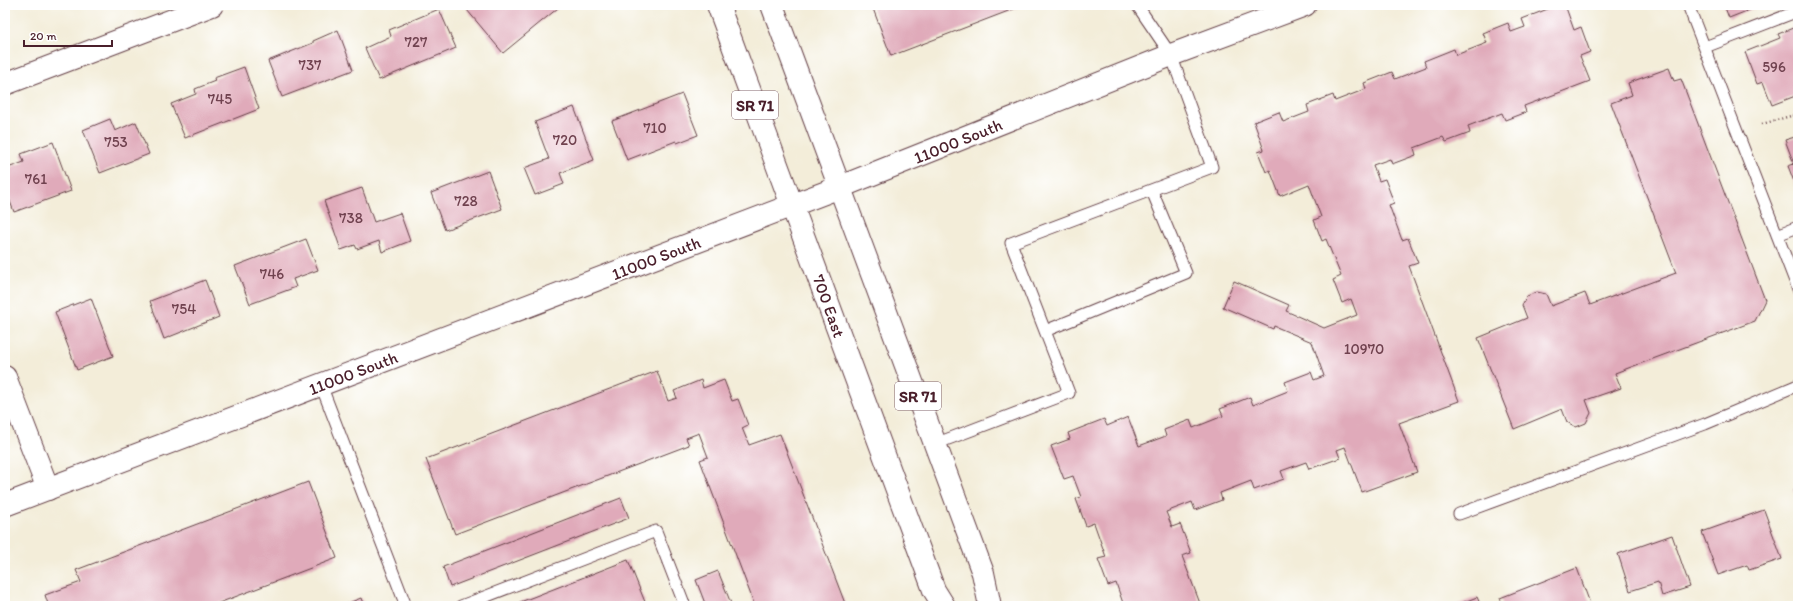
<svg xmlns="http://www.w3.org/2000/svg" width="1803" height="611" font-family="Itim,sans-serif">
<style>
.building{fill:#e0aaba}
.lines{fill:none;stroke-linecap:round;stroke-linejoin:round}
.lane-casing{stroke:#633e45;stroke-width:13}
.street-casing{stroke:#633e45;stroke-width:24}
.secondary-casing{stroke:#633e45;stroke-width:24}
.primary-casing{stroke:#633e45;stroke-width:24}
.path{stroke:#633e45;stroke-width:2.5;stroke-dasharray:1 3;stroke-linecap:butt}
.lane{stroke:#fff;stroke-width:11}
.street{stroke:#fff;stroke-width:22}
.secondary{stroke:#fff;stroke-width:22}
.primary{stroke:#fff;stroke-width:22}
.labels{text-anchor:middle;stroke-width:4;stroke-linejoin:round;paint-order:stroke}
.number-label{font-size:15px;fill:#70424f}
.shield{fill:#fff;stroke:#80626b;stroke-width:1}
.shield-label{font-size:16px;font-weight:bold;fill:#4a1f2b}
.street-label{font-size:17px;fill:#4a1f2b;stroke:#fff}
</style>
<rect width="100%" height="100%" fill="#fff"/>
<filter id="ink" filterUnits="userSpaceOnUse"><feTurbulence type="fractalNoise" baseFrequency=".025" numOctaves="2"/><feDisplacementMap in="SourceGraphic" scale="8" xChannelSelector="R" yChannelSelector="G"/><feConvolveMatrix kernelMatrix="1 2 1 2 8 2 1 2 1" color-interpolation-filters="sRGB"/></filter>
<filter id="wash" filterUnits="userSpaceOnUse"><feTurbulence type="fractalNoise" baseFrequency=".012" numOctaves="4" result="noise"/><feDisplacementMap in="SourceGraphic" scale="16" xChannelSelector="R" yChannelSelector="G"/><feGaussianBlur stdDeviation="0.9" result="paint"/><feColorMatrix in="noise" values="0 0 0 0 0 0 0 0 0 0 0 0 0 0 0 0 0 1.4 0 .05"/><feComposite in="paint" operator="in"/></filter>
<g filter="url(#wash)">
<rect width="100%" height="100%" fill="#f3edd9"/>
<g id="blocks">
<!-- building -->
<path class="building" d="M473 5H555L558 8 503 53 467 10Z
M875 5H1024L891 56 872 6Z
M1558 5H1565L1574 30 1581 27 1590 52 1580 56 1590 81 1524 106 1526 112 1505 120 1502 113 1468 126 1470 133 1446 142 1443 137 1414 148 1416 155 1392 164 1390 159 1373 165 1379 181 1385 179 1394 203 1389 205 1402 240 1408 238 1418 263 1409 266 1459 401 1399 423 1417 472 1362 492 1345 447 1337 450 1340 458 1309 469 1306 462 1281 471 1284 479 1254 490 1251 481 1220 493 1222 500 1195 510 1192 502 1166 512 1172 527 1180 524 1191 553 1182 556 1201 606H1124L1116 583 1108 586 1098 559 1106 557 1094 523 1086 526 1076 499 1081 497 1073 476 1064 479 1051 446 1070 439 1068 433 1104 419 1107 426 1128 417 1139 446 1166 436 1164 430 1190 420 1193 428 1223 416 1220 409 1250 397 1253 405 1288 391 1285 382 1311 372 1314 380 1324 376 1312 342 1274 326 1273 329 1223 307 1234 281 1289 305 1286 311 1324 328 1357 315 1351 299 1342 303 1333 280 1341 276 1326 239 1322 241 1314 220 1321 217 1309 184 1280 196 1270 170 1266 172 1258 152 1264 150 1254 122 1279 112 1283 122 1309 112 1307 105 1333 95 1335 101 1366 89 1364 83 1392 72 1395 79 1426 67 1424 61 1454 49 1456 55 1487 43 1483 33 1508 23 1511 32 1525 27 1522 19Z
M1724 5H1762L1729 18Z
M439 9 456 48 379 80 365 48 391 36 389 30Z
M1798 26V95L1772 105 1763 82 1757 84 1745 52 1780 38 1778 34Z
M338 30 353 70 282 97 268 61 313 43V41Z
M244 67 259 109 185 138 171 104 196 94 195 89 215 81 214 78Z
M1669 68 1674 81 1681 79 1765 300 1755 321 1615 373 1621 388 1586 400 1591 413 1586 423 1576 427 1567 422 1562 409 1514 429 1478 338 1527 318 1522 305 1527 296 1537 292 1546 294 1551 306 1585 293 1590 305 1676 273 1611 103 1632 95 1628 83Z
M682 94 698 135 677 143 676 141 627 160 612 121Z
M574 107 594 160 560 173 564 184 535 195 524 168 549 159 535 122Z
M110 119 115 131 136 122 149 154 100 173 83 130Z
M1798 136V192L1788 166 1794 164 1785 140Z
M53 142 71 191 14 212 5 188V169L24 162 21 154Z
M488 171 502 209 445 230 431 193Z
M362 188 374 222 400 213 410 241 382 252 379 241 357 249 355 245 341 250 324 201Z
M306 239 318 270 293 279 296 287 250 304 235 266Z
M205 280 219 317 164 339 150 301Z
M91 298 113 356 77 370 55 312Z
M657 371 668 401 677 398 674 391 701 380 703 388 724 380 732 401 738 399 748 425 742 428 749 445 780 434 846 606H755L700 460 708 457 699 433 686 438 689 445 455 534 426 459Z
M308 482 337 558 211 606H42L48 604 45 595 81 582 76 570Z
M1798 488V500L1794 490Z
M621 498 629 518 450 587 443 567Z
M1764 510 1782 559 1749 570 1747 565 1718 575 1702 532Z
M1672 535 1690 587 1662 596 1658 582 1630 591 1618 554Z
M628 560 645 602 635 606H510Z
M1577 568 1591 606H1503L1500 598Z
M718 571 732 606H706L696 580Z
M1477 597 1481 606H1454Z
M361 598 364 606H341Z"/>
</g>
</g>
<g filter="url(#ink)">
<use href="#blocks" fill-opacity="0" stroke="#633e45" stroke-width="1"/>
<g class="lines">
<defs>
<path id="lane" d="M1688 5 1798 289
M1705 47 1798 11
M1777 235 1798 227
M1045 331 1186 273 1152 191
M321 385 406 606
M935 444 1069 393 1011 243 1212 167 1171 55 1137 5
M1459 514 1705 424 1798 385
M461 606 656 531 685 606"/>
<path id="street" d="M5 84 212 5
M5 377 48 489"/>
<path id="secondary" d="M5 505 840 187 1171 55 1305 5"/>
<path id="primary" d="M718 5 934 590 944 606
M772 5 983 573 990 606"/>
</defs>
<!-- lane casing -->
<use href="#lane" class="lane-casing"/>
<!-- street casing -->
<use href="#street" class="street-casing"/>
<!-- secondary casing -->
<use href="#secondary" class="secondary-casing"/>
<!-- primary casing -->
<use href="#primary" class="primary-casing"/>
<!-- path -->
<path class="path" d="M1762 124 1798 114"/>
<!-- lane -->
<use href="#lane" class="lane"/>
<!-- street -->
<use href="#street" class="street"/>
<!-- secondary -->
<use href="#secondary" class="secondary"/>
<!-- primary -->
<use href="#primary" class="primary"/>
</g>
</g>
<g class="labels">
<!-- number labels -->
<g class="number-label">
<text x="416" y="47">727</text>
<text x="310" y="70">737</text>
<text x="1774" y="72">596</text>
<text x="220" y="104">745</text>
<text x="655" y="133">710</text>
<text x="565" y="145">720</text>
<text x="116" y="147">753</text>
<text x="36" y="184">761</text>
<text x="466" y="206">728</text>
<text x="351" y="223">738</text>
<text x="272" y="279">746</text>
<text x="184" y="314">754</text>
<text x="1364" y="354">10970</text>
</g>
<!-- shield labels -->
<g class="shield">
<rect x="732" y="91" width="46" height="28" rx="3"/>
<rect x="895" y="382" width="46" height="28" rx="3"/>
</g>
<g class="shield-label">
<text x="755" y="111">SR 71</text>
<text x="918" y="402">SR 71</text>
</g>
<!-- street labels -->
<g class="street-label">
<text transform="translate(958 141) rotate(-22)" y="6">11000 South</text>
<text transform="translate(656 258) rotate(-21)" y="6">11000 South</text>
<text transform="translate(829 306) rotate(70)" y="6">700 East</text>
<text transform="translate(353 373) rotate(-21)" y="6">11000 South</text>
</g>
</g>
<!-- margin -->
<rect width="1803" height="611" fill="none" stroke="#fff" stroke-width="20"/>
<!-- scale -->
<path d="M24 40v6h88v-6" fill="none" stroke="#4a1f2b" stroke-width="2"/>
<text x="30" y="40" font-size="12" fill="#4a1f2b" stroke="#ffffff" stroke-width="3" paint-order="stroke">20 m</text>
</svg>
